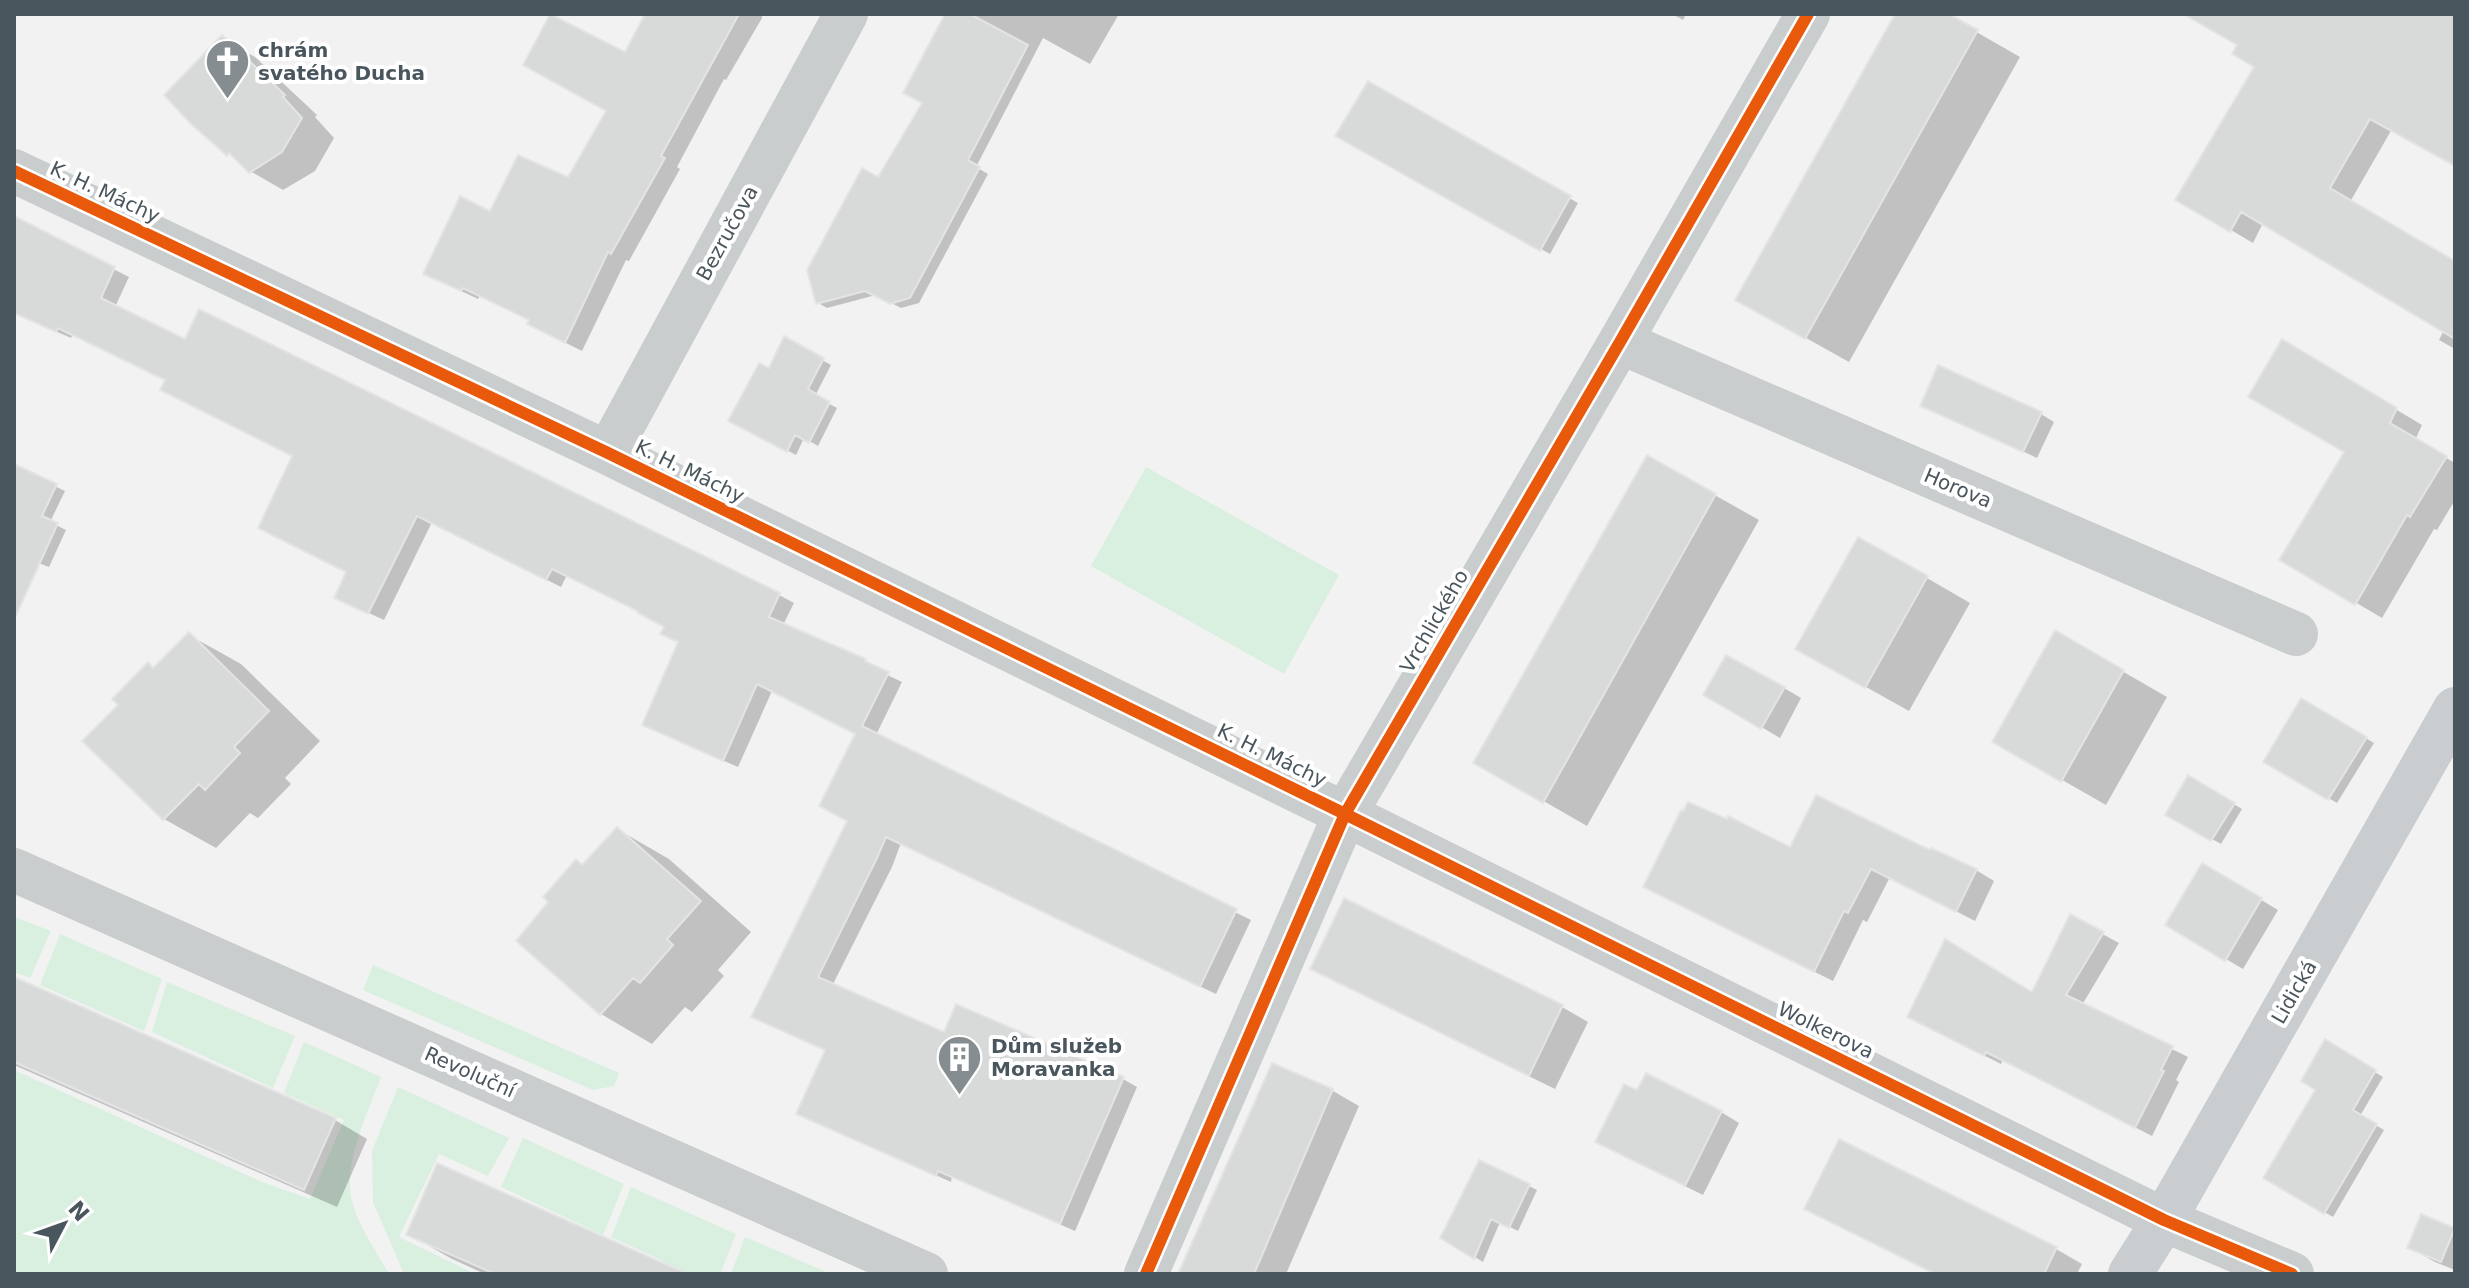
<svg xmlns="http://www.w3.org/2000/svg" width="2469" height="1288" font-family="'DejaVu Sans',sans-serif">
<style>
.green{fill:#d9efdf}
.shadow{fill:#0003}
.building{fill:#d8dada;stroke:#e4e4e5;stroke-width:2}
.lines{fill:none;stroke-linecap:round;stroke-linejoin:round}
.minor{stroke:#cacdcd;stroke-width:44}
.secondary{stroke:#cacdcf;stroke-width:44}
.cycleway-casing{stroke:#fff;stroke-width:17}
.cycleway{stroke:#e8590c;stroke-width:12}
.labels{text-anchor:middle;stroke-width:8;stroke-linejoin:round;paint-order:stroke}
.poi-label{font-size:20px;font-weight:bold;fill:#4a565d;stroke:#fff;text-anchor:start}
.street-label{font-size:20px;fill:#4a565d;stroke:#fff}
</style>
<rect width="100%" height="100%" fill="#f2f2f2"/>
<!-- green -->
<path class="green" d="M1146 467 1339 575 1284 674 1091 566Z
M14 917 51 931 30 978 14 972Z
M60 934 162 979 144 1031 40 985Z
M373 965 619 1073 614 1086 593 1090 363 990Z
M167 982 295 1036 273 1088 152 1032Z
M304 1042 381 1077C368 1113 342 1164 352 1202 359 1227 376 1251 389 1274H14V1070L262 1182 310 1199 344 1120 284 1093Z
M398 1087 509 1138 488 1176 439 1154 399 1237 475 1274H404L373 1202 372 1151Z
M523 1138 624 1184 603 1235 501 1187Z
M631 1187 736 1234 720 1274H658L663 1261 611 1237Z
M745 1237 831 1274H731Z"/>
<!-- shadow -->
<path class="shadow" d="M647 14H762V18L726 80 724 79 677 167 680 169 629 261 626 260 582 351 546 333 531 320 480 296 478 299 442 282 491 214 569 180 608 110 626 55Z
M948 14H1119L1090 64 1043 38 976 167 988 174 919 303 901 308 876 295 827 308 818 303 879 180 925 102Z
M1672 14H1686L1683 20Z
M1897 14H1945L2020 57 1849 362 1781 324Z
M2187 14H2455V164L2392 129 2350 202 2455 263V349L2439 340 2444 330 2263 223 2253 243 2178 199 2257 66 2240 44Z
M222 38 255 57 317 115 315 117 334 138 315 171 283 190 250 171 239 161 228 154Z
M1368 83 1578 203 1550 254 1337 135Z
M23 223 129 277 115 307 186 341 200 311 779 595 794 603 783 625 902 682 876 735 1251 920 1216 994 901 843 892 867 832 986 945 1035 1123 1079 1137 1087 1075 1231 952 1177 951 1182 799 1114 827 1051 768 1024 849 821 857 734 772 691 738 767 659 733 645 725 680 643 667 627 567 575 561 587 432 522 384 620 351 605 348 572 295 456 167 380 73 334 71 338 14 313V227Z
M785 339 831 365 815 396 837 408 818 446 804 438 796 455 731 421 770 371Z
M2283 342 2422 425 2415 440 2455 463V500L2437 530 2434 529 2382 618 2282 559 2346 452Z
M1922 405 2041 414 2054 422 2037 458Z
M1647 457 1759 520 1587 826 1476 762Z
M14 467 65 491 50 522 66 530 49 567 33 561 14 591Z
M1927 578 1970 603 1909 711 1841 673Z
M2056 633 2167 697 2106 805 1994 741Z
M189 635 241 664 320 741 285 778 291 784 258 818 250 813 216 848 164 819 121 705 148 665 155 669Z
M1784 688 1801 698 1780 738 1706 694Z
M2302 700 2374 743 2337 803 2266 762Z
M2188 777 2242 809 2221 844 2168 814Z
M617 829 669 859 751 932 718 970 724 976 692 1012 685 1007 652 1044 601 1014 551 902 577 861 584 866Z
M1931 853 1976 870 1994 881 1975 921 1890 877 1867 922 1863 920 1833 981 1664 897Z
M2203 865 2278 910 2243 969 2168 925Z
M1345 901 1562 1007 1588 1022 1555 1089 1339 983Z
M2071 917 2119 943 2082 1005 2188 1057 2176 1080 2179 1082 2152 1136 2003 1060 2001 1064 1926 1026 2033 994Z
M14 979 335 1120 367 1139 337 1207 14 1065Z
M2326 1042 2383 1077 2360 1116 2384 1130 2333 1217 2266 1178 2318 1089Z
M1273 1065 1333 1091 1359 1106 1286 1274H1190Z
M1721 1112 1739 1123 1703 1195 1616 1152Z
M1529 1186 1537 1190 1518 1231 1500 1222 1483 1262 1442 1237Z
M1807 1208 2056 1249 2082 1264 2077 1274H1935Z
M2422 1217 2455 1230V1270L2435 1262 2409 1247Z
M408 1234 678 1274H485L452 1259Z"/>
<!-- building -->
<path class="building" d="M550 14 625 52 645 14H739L661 156 665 158 611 254 608 252 565 343 527 324 529 320 463 288 461 291 423 274 460 196 490 211 518 155 568 177 606 111 523 65Z
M945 14H970L1028 45 968 160 980 167 910 298 890 304 865 291 816 304 807 270 862 168 878 177 922 103 903 93Z
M1895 14H1949L1978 30 1805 339 1735 300Z
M2183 14H2455V166L2370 119 2330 188 2455 261V339L2241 212 2230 232 2175 200 2254 67 2232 54 2237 45Z
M222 35 285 95 283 97 302 118 282 152 249 173 229 153 227 156 190 123 164 95Z
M1368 81 1571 196 1540 251 1335 136Z
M14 216 115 267 101 298 185 339 199 309 780 593 769 617 866 659 865 661 889 672 862 726 1237 909 1200 987 886 837 877 858 818 977 944 1032 956 1004 1124 1077 1060 1224 938 1171 936 1176 796 1114 825 1050 751 1017 847 821 819 806 855 734 757 684 723 761 642 725 678 642 660 634 664 627 638 613V611L552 569 546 580 417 516 368 614 334 598 346 572 258 528 292 456 160 390 165 380 58 328 56 332 14 313Z
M784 336 824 358 808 389 830 402 809 443 795 435 787 452 728 421 759 363 769 368Z
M2282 339 2397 408 2390 423 2447 456 2410 517 2407 515 2355 605 2279 560 2344 452 2248 397Z
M1938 365 2042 412 2023 452 1920 406Z
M1647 455 1716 494 1543 803 1473 763Z
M14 464 57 484 42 516 58 523 14 620Z
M1858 537 1928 576 1865 688 1795 649Z
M2055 630 2124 670 2061 782 1992 742Z
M189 632 269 711 234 747 240 753 205 790 199 784 163 820 82 741 118 705 112 699 148 662 153 668Z
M1726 655 1785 687 1761 729 1703 695Z
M2301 698 2367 737 2328 800 2263 762Z
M2188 775 2235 803 2211 841 2165 815Z
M1816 795 1930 850 1931 848 1977 869 1956 912 1871 869 1848 913 1844 911 1814 972 1643 887 1681 810 1683 811 1688 802 1727 819 1728 816 1790 847Z
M617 827 701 901 667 939 673 945 640 983 633 978 600 1015 516 941 548 902 543 897 576 859 582 865Z
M2202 863 2262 898 2225 961 2165 925Z
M1344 898 1563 1005 1529 1076 1310 969Z
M2070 914 2104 932 2066 995 2173 1046 2161 1070 2164 1071 2135 1128 1986 1052 1984 1056 1907 1017 1945 939 2032 992Z
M14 977 336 1118 304 1190 14 1062Z
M2325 1039 2376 1070 2353 1110 2377 1124 2324 1214 2263 1178 2315 1090 2301 1081Z
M1272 1063 1333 1089 1254 1274H1178Z
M1646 1073 1722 1111 1685 1186 1595 1142 1624 1084 1637 1090Z
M1839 1139 2057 1247 2044 1274H1935L1804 1209Z
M1479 1160 1530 1184 1509 1228 1491 1219 1474 1259 1440 1238Z
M437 1163 688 1274H495L406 1235Z
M2421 1214 2455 1228 2441 1262 2407 1248Z"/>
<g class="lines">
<!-- minor -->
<path class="minor" d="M14 171 608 453 1345 814 2164 1220 2292 1274
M1620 342 2296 634
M608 453 846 14
M14 870 926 1274
M1146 1274 1345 814 1620 342 1808 14"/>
<!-- secondary -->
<path class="secondary" d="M2130 1274 2164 1220 2455 709"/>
<defs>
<path id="cycleway" d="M14 171 608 453 1345 814 2164 1220 2292 1274
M1146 1274 1345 814 1620 342 1808 14"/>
</defs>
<!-- cycleway casing -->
<use href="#cycleway" class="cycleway-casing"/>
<!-- cycleway -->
<use href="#cycleway" class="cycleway"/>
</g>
<!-- icons -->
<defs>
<symbol id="church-pin" viewBox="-11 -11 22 30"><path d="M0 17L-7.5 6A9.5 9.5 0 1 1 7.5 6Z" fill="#858d91" stroke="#fff"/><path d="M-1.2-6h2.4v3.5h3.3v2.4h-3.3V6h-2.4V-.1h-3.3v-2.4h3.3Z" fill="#fff"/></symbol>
<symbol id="building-pin" viewBox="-11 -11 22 30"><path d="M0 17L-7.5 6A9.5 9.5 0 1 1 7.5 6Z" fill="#858d91" stroke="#fff"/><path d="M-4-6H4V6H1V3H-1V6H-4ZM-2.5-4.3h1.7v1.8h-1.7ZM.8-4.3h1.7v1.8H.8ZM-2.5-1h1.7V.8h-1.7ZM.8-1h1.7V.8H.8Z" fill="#fff"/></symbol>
</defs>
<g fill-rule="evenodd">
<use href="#church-pin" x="202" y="36" width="51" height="69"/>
<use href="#building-pin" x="934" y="1032" width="51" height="69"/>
</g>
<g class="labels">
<!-- poi labels -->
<g class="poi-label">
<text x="258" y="57">chrám<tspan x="258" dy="23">svatého Ducha</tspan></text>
<text x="991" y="1053">Dům služeb<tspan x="991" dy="23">Moravanka</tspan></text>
</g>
<!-- street labels -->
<g class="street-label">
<text transform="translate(105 192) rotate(25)" y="7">K. H. Máchy</text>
<text transform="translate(727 233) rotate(-61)" y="7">Bezručova</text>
<text transform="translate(690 471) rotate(26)" y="7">K. H. Máchy</text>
<text transform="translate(1958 488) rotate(23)" y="7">Horova</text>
<text transform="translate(1434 621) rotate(-60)" y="7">Vrchlického</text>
<text transform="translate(1272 755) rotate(26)" y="7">K. H. Máchy</text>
<text transform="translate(2294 992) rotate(-60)" y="7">Lidická</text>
<text transform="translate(1826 1030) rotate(26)" y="7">Wolkerova</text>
<text transform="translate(470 1072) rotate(24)" y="7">Revoluční</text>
</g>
</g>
<!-- border -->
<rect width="2469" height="1288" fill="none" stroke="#4a565d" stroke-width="32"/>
<!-- north arrow -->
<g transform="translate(64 1224) rotate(49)" stroke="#ffffff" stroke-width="6" paint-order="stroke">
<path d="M0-6L14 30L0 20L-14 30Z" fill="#4a565d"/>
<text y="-12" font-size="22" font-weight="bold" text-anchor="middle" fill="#4a565d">N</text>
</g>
</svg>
